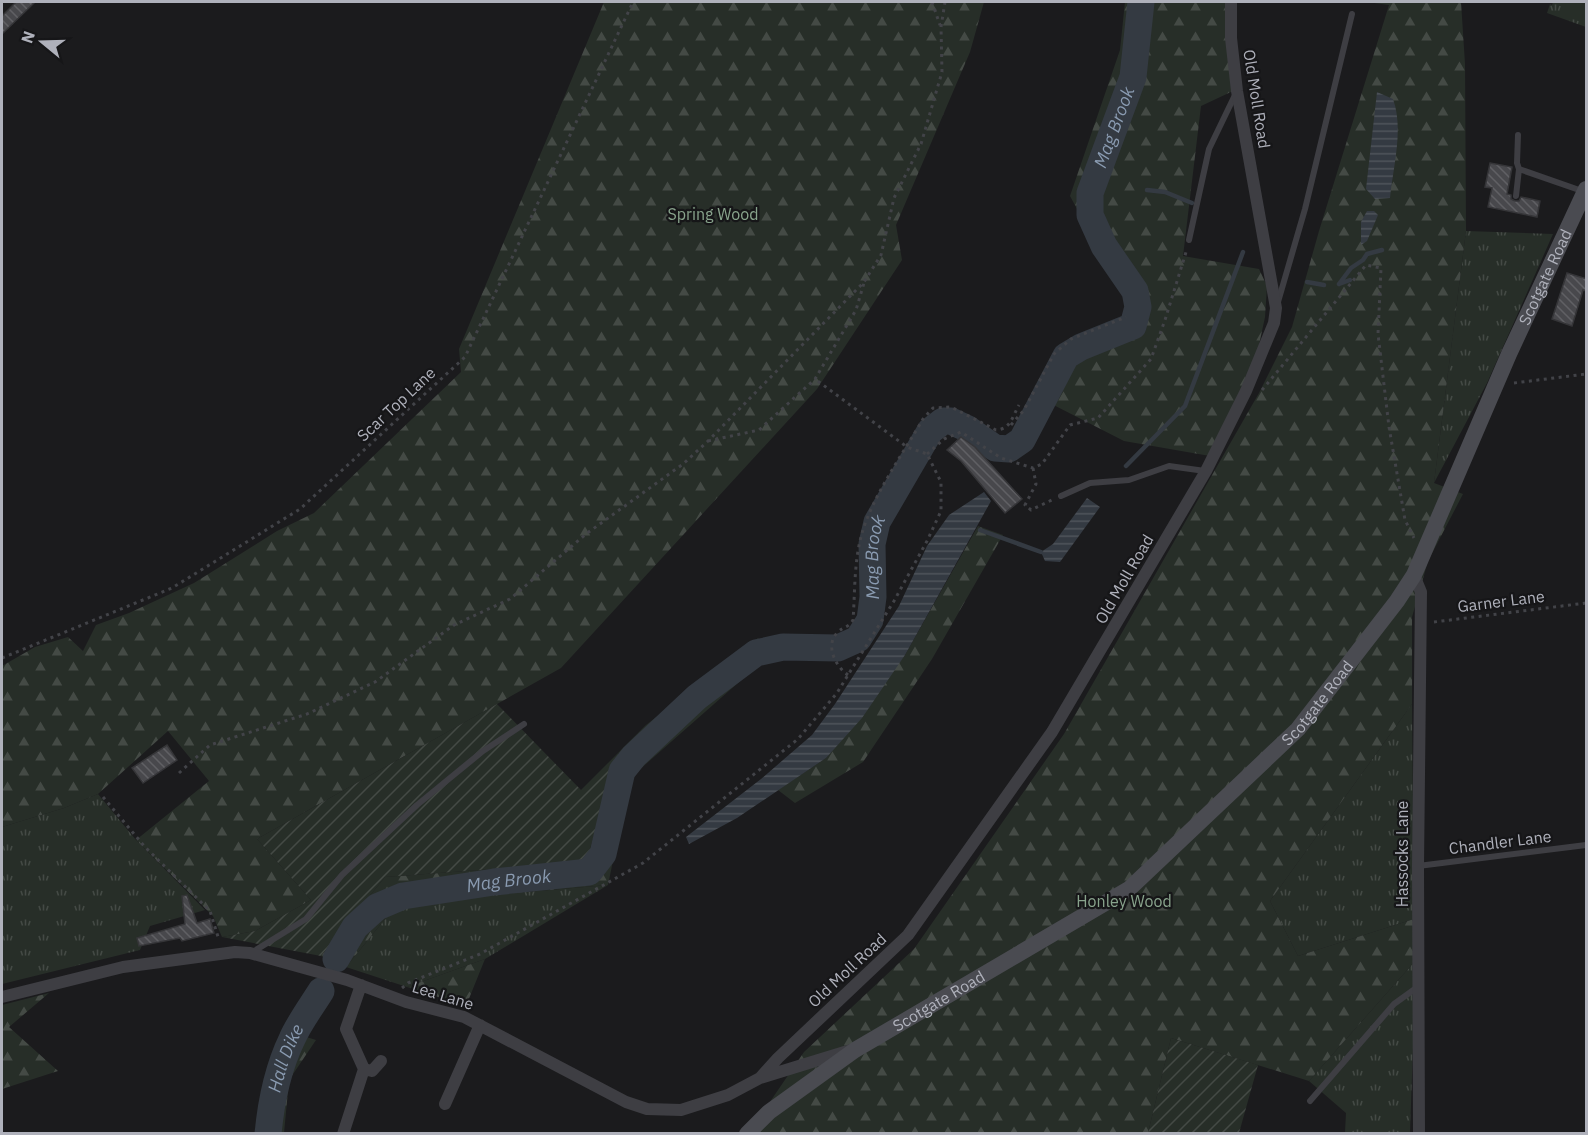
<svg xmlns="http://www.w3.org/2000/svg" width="1588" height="1135" font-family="'IBM Plex Sans',sans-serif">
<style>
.grass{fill:url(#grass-tufts)}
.forest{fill:url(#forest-firs)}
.garden{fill:url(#garden-furrows)}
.water{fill:url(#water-rules)}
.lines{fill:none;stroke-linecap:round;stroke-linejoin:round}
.stream{stroke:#343a42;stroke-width:4.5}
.river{stroke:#343a42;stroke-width:27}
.building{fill:url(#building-back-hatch);stroke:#353538;stroke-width:1.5}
.path{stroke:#424348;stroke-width:3;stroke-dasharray:3 4.5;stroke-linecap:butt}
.lane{stroke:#3e3e43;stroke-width:6}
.street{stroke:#3e3e43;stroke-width:12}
.secondary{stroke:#4a4b51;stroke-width:16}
.labels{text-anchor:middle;stroke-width:4.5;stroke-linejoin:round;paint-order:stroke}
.street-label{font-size:16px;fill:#afb1bb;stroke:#161618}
.park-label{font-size:16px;fill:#88a38c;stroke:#161618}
.water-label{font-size:18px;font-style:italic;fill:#8a9bb1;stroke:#161618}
</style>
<defs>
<pattern id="grass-tufts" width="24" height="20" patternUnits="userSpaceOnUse" patternTransform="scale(1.5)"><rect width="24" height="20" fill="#272e28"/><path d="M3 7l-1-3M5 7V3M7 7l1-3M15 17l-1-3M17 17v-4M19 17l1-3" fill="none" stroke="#444a45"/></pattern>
<pattern id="forest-firs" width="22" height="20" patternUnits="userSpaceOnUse" patternTransform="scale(1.5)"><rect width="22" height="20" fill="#272e28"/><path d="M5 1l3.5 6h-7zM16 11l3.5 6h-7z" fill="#444a45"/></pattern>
<pattern id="garden-furrows" width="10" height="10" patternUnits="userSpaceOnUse" patternTransform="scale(1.5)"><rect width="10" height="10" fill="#272e28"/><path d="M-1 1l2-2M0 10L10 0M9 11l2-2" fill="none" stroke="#444a45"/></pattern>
<pattern id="water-rules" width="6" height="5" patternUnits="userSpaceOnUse" patternTransform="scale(1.5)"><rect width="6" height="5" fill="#343a42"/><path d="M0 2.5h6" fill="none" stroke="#4f545b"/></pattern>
<pattern id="building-back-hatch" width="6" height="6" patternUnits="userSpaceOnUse" patternTransform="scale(1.5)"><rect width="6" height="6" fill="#48484c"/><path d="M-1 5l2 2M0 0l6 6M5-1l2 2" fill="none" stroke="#606064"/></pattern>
</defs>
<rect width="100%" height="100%" fill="#1b1b1d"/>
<!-- grass -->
<path class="grass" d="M1553 2H1586V27L1547 13 1550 4 1552 5Z
M1466 231 1553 234 1487 383 1434 483Z
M1412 704 1414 919 1298 956 1270 901Z
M98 794 136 840 205 910 150 926 140 950 2 984V827L64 808Z
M608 885 485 959 407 987 346 967 398 903Z
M1416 960 1410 1133H1345L1346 1113 1309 1081Z"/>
<!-- forest -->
<path class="forest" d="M604 2H984L970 52 896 225 902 260 817 389 561 668 257 839 311 900 255 931 222 937 213 916 136 840 209 781 168 731 98 794 64 808 2 827V666L35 647 68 637 83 651 96 625 129 613 194 583 277 531 314 513 461 372 459 349Z
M1125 2H1226L1233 91 1201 106 1183 256 1259 269 1267 286 1265 317 1256 359 1210 456 1124 441 1036 396 1060 355 1076 343 1129 320 1132 310 1070 196 1120 50Z
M1367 2H1461L1465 64 1466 231 1434 483 1463 494 1428 561 1412 617V704L1270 901 1298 956 1414 919 1416 960 1309 1081 1171 1038 1148 1133 748 1134 804 1052 914 949 1064 734 1259 393 1292 327 1319 231 1389 5Z
M978 526 1003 535 932 659 863 762 795 803 778 790 826 758 905 655Z
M758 638 773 652 630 778 608 885 398 903 346 967 321 956 385 877 586 862 619 752 646 725Z
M485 959 466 1006 407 987Z
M49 993 9 1027 58 1071 2 1089V1005Z
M287 1031 316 1040 289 1080 284 1133H260L269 1076Z"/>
<!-- garden -->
<path class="garden" d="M497 704 581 790 619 752 586 862 385 877 321 956 222 937 255 931 311 900 257 839Z
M1171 1038 1258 1065 1239 1133H1148Z"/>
<!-- water -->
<path class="water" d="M1377 92 1393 99C1404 129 1393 167 1390 198L1375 199 1366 189Z
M1367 211H1374L1378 215 1367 241 1361 245V222Z
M984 492 991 501 905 655 862 718 826 758 737 818 689 844 686 837 761 779 812 735 835 704 899 606 927 546 949 515Z
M1087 498 1100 507 1060 562 1045 561 1041 552 1053 544Z"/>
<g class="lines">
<!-- stream -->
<path class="stream" d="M1147 190 1165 192 1192 203
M1307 282 1324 285
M1339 284 1351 268 1363 260 1367 254 1382 250
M1339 284 1350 280
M1126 466 1185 406 1243 252
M980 530 1041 552"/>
<!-- river -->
<g class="river">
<path id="s1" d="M336 959 355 927 377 907 403 896 494 882 589 872 603 854 622 771 634 756 697 697 756 653 783 647 838 648 858 639 870 620 873 597 872 544 877 522 930 431 943 421H951L968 429 995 448 1009 449 1022 440 1066 356 1081 347 1133 326 1138 307 1135 291 1104 246 1090 215V193L1133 77 1141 2"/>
<path id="s2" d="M268 1134C271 1102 278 1068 292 1039 299 1023 311 1007 321 991"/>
</g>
</g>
<!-- building -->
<path class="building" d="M16 2H35L2 34V16Z
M1490 163 1512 167 1507 194 1511 195V199L1515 201H1519L1521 197 1540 201 1537 217 1488 207 1492 188 1485 187Z
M1567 273 1587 279V291L1583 290 1572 326 1552 319Z
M961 437 975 447 1022 499 1005 513 961 461 947 450Z
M167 745 177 760 143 783 132 768Z
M187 895 197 923 210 919 214 933 182 941 180 938 139 946 137 938 185 924 182 896Z"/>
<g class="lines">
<!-- path -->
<path class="path" d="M932 2 940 25
M1514 383 1586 374
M1262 390 1366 265 1381 268 1378 334 1389 427 1405 520 1414 538
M1011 425 1024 410 1054 354 1071 339 1126 317
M708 441 759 430 815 379 856 310 864 283
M927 454 944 439 961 432 1001 458 1033 468 1042 464 1070 425 1098 418 1151 359 1165 320 1187 249
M1033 468 1036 484 1025 505 1031 510 1054 499
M1434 622 1586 603
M2 658 172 588 300 509 465 357 633 2
M848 675C836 667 824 645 838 632 844 626 847 629 853 620 855 593 854 563 861 537 870 500 904 452 923 419L933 408 951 407 996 430C1011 429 1012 417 1019 405
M179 773 210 745 307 714 375 682 454 625 510 599 586 534 683 464 707 442 864 282 881 255 894 198 921 144 942 72 941 27 945 2
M103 797 145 847 210 911 219 940
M402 988 408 983 480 954 643 863 798 739 837 693 848 675 894 601 927 541 941 511V482L927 454 907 447 815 379"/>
<!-- lane -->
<path class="lane" d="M1519 169 1585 192
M1516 196 1519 169 1517 163 1518 135
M1189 240 1209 149 1235 95
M1278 302 1305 209 1352 14
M1061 496 1090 483 1129 480 1169 466 1205 471
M1418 866 1586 845
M251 953 306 919 342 875 417 805 483 751 524 724
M1310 1101 1394 1004 1419 986"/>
<!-- street -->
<path class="street" d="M1414 575 1421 592 1418 866 1419 1134
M2 997 123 967 235 952 250 953 347 980 406 1002 464 1017 626 1102 647 1109 681 1110 728 1095 760 1078 851 1050
M364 1069 372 1071 381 1061
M760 1078 778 1058 908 935 1052 732 1206 471 1246 391 1274 323 1276 308 1237 91 1231 38V2
M445 1104 480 1025
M343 1134 364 1069 346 1029 361 985"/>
<!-- secondary -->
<path class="secondary" id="s3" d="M747 1134 769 1112 855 1050 1129 889 1298 729 1397 601 1414 575 1509 354 1586 189"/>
</g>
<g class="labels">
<!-- street labels -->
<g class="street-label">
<text transform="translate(1257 99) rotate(81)" y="6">Old Moll Road</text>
<text dy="6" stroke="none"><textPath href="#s3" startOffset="1206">Scotgate Road</textPath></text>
<text transform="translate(396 404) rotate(-43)" y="6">Scar Top Lane</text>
<text transform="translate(1124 579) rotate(-60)" y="6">Old Moll Road</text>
<text transform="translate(1501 601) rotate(-7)" y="6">Garner Lane</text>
<text dy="6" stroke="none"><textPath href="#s3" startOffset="720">Scotgate Road</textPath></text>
<text transform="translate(1500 842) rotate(-7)" y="6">Chandler Lane</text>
<text transform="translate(1402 854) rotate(-90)" y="6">Hassocks Lane</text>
<text transform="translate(847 970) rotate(-43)" y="6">Old Moll Road</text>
<text transform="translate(443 995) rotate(17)" y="6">Lea Lane</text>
<text dy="6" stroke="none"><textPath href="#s3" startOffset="234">Scotgate Road</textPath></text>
</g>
<!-- park labels -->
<g class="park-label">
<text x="713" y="220">Spring Wood</text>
<text x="1124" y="907">Honley Wood</text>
</g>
<!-- water labels -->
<g class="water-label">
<text dy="6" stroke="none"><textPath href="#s1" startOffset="1392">Mag Brook</textPath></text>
<text dy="6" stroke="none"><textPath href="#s1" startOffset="760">Mag Brook</textPath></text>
<text dy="6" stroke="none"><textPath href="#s1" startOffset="202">Mag Brook</textPath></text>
<text dy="6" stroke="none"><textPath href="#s2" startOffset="78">Hall Dike</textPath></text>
</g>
</g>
<!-- border -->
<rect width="1588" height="1135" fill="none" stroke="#afb1bb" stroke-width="6"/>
<!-- north arrow -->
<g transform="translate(42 42) rotate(289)" stroke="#161618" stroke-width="4.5" paint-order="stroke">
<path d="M0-4.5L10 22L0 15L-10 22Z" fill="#afb1bb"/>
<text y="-9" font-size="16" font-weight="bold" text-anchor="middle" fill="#afb1bb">N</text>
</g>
</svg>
